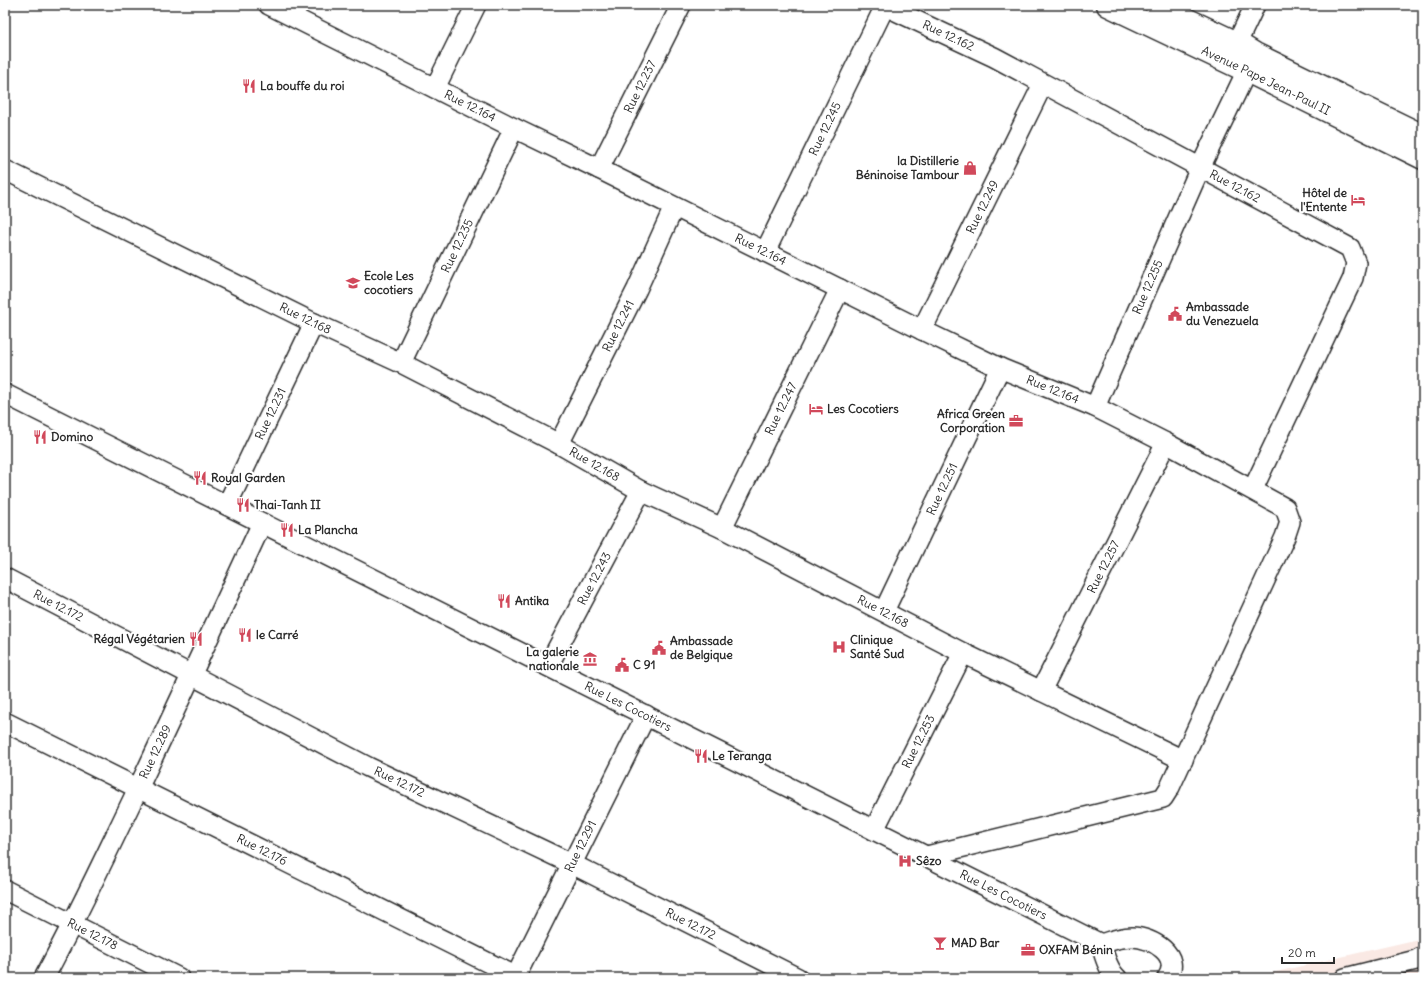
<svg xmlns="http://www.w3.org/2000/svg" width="1428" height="983" font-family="Delius,sans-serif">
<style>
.built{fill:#fae9e4}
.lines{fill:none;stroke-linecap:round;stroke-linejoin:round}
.minor-casing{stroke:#2b2b2b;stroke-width:22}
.primary-casing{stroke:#2b2b2b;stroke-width:25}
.minor{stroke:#fff;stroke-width:19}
.primary{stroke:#fff;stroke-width:22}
.labels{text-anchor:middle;stroke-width:4;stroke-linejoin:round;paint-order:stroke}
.street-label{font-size:12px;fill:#2b2b2b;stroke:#fff}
.poi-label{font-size:12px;font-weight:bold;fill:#2b2b2b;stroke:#fff;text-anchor:start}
</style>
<rect width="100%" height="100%" fill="#fff"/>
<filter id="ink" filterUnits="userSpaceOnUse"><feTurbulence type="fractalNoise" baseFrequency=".025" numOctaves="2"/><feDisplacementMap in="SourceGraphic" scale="8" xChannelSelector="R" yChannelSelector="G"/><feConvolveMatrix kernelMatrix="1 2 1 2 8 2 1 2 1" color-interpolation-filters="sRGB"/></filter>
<g filter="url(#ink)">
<!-- built -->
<path class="built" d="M1423 938V978H1250Z"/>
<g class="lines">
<defs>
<g id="minor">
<path id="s1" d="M269 5 514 128 599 169 922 330 1000 368 1095 407 1166 443 1285 508 1290 522 1285 537 1170 787 1163 798 927 856"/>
<path id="s2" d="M883 5 994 57 1350 248 1356 263 1353 278 1253 489"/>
<path d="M1237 43 1255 5"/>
<path d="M435 88 476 5"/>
<path id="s3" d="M599 169 681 5"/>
<path id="s4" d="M5 170 314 323 401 363 559 444 641 491 722 528 963 653 1183 760"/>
<path id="s5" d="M765 252 885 6"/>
<path id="s6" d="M922 330 1043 84"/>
<path id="s7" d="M401 363 514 128"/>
<path id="s8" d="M5 394 1101 944"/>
<path id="s9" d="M1095 407 1200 168 1253 58"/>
<path id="s10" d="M559 444 637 289 674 207"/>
<path id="s11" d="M227 505 314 323"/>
<path id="s12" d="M722 528 840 289"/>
<path id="s13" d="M5 578 368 767 572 864 798 978"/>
<path id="s14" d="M884 611 1000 368"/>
<path id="s15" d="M548 666 641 491"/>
<path id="s16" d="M1041 691 1166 443"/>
<path id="s17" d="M5 722 519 978"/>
<path id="s18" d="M874 830 963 653"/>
<path id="s19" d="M5 890 179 978"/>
<path d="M1101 944C1112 940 1121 937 1132 937 1152 937 1183 956 1167 978"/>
<path d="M1101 944C1104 955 1108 970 1117 978"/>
<path id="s20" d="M44 978C76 919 104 859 133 799 177 707 219 615 262 523"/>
<path id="s21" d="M515 978 646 715"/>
<path d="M1345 978 1416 960 1423 956"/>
</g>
<g id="primary">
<path id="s22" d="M1108 5 1247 71 1423 158"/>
<path d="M1156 5 1237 43 1255 54 1423 136"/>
</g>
</defs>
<!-- minor casing -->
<use href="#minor" class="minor-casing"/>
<!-- primary casing -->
<use href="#primary" class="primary-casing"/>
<!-- minor -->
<use href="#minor" class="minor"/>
<!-- primary -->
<use href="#primary" class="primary"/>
</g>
</g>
<!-- icons -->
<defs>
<symbol id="restaurant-bare" viewBox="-9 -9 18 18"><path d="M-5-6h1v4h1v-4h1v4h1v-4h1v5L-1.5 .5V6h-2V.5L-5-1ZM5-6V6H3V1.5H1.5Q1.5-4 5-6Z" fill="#d1495b" stroke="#fff" stroke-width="2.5" paint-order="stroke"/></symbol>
<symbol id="shop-bare" viewBox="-9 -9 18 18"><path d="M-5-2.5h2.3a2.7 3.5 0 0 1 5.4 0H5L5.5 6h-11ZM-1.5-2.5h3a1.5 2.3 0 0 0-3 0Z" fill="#d1495b" stroke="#fff" stroke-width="2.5" paint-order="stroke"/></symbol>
<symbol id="hotel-bare" viewBox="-9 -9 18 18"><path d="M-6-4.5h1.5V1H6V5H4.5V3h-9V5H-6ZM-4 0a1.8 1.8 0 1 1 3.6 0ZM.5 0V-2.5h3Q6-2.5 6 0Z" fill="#d1495b" stroke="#fff" stroke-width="2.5" paint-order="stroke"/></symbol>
<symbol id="school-bare" viewBox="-9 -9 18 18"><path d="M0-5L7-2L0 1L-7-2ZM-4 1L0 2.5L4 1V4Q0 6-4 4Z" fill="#d1495b" stroke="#fff" stroke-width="2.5" paint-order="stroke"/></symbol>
<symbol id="civic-bare" viewBox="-9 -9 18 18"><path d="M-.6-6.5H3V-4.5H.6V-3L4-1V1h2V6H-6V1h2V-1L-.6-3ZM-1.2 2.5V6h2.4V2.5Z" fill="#d1495b" stroke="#fff" stroke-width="2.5" paint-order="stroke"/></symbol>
<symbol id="office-bare" viewBox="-9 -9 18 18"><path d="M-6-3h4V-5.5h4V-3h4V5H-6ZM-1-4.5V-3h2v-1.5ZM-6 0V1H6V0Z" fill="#d1495b" stroke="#fff" stroke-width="2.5" paint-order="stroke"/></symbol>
<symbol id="hospital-bare" viewBox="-9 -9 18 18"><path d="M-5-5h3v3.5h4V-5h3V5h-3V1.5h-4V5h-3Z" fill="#d1495b" stroke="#fff" stroke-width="2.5" paint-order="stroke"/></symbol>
<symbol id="museum-bare" viewBox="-9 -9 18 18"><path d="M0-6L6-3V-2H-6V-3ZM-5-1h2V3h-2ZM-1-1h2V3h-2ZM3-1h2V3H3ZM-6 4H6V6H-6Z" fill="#d1495b" stroke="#fff" stroke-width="2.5" paint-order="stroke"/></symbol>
<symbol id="bar-bare" viewBox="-9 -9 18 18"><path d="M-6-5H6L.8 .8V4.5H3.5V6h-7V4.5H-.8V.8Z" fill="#d1495b" stroke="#fff" stroke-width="2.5" paint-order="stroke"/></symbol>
</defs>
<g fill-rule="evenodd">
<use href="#restaurant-bare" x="239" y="76" width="20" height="20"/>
<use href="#shop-bare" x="960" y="158" width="20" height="20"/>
<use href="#hotel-bare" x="1348" y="190" width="20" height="20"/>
<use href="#school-bare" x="343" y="273" width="20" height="20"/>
<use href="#civic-bare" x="1165" y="304" width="20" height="20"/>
<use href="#hotel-bare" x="806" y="399" width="20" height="20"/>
<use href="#office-bare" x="1006" y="411" width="20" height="20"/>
<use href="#restaurant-bare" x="30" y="427" width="20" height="20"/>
<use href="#restaurant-bare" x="190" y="468" width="20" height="20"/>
<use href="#restaurant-bare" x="233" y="495" width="20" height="20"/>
<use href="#restaurant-bare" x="277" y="520" width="20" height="20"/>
<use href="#restaurant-bare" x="494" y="591" width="20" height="20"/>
<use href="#restaurant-bare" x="235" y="625" width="20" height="20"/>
<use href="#restaurant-bare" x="186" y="629" width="20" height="20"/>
<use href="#hospital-bare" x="829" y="637" width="20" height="20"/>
<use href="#civic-bare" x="649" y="638" width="20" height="20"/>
<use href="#museum-bare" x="580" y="649" width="20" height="20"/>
<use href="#civic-bare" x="612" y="655" width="20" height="20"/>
<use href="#restaurant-bare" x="691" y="746" width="20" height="20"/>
<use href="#hospital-bare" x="895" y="851" width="20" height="20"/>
<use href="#bar-bare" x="930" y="933" width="20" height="20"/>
<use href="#office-bare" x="1018" y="940" width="20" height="20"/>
</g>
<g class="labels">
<!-- street labels -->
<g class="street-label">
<text dy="4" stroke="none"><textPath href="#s2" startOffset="72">Rue 12.162</textPath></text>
<text dy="4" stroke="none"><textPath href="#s22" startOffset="175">Avenue Pape Jean-Paul II</textPath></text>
<text dy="4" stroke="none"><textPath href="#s3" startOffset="92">Rue 12.237</textPath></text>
<text dy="4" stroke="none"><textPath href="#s1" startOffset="225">Rue 12.164</textPath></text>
<text dy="4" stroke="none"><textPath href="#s5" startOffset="137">Rue 12.245</textPath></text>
<text dy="4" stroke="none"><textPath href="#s2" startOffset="396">Rue 12.162</textPath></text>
<text dy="4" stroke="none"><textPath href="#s6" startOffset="137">Rue 12.249</textPath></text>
<text dy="4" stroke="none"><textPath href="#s7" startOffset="130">Rue 12.235</textPath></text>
<text dy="4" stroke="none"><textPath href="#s1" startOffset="549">Rue 12.164</textPath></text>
<text dy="4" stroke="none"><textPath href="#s9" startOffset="131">Rue 12.255</textPath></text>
<text dy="4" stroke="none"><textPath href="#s4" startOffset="335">Rue 12.168</textPath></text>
<text dy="4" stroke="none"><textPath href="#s10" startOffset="132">Rue 12.241</textPath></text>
<text dy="4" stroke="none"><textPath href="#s1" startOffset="873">Rue 12.164</textPath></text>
<text dy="4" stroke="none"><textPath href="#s12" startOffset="133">Rue 12.247</textPath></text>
<text dy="4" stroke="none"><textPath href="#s11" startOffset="101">Rue 12.231</textPath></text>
<text dy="4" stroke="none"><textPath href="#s4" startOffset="659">Rue 12.168</textPath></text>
<text dy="4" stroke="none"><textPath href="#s14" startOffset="135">Rue 12.251</textPath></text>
<text dy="4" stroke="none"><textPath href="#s16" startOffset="139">Rue 12.257</textPath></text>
<text dy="4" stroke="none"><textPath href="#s15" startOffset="99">Rue 12.243</textPath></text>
<text dy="4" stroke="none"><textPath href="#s13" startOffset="60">Rue 12.172</textPath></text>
<text dy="4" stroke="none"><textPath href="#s4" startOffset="983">Rue 12.168</textPath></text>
<text dy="4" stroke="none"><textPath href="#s8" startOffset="697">Rue Les Cocotiers</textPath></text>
<text dy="4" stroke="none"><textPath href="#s18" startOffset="99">Rue 12.253</textPath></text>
<text dy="4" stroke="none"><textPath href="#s20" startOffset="252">Rue 12.289</textPath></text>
<text dy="4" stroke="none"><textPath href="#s13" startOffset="444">Rue 12.172</textPath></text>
<text dy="4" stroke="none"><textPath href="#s21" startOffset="147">Rue 12.291</textPath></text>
<text dy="4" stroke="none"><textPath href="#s17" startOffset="287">Rue 12.176</textPath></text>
<text dy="4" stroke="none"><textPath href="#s8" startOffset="1117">Rue Les Cocotiers</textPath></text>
<text dy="4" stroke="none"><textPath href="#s13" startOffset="768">Rue 12.172</textPath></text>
<text dy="4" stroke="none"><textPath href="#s19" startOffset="98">Rue 12.178</textPath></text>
</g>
<!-- poi labels -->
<g class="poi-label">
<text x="260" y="90">La bouffe du roi</text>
<text x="959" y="165" text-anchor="end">la Distillerie<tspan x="959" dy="14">Béninoise Tambour</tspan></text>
<text x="1347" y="197" text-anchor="end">Hôtel de<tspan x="1347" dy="14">l'Entente</tspan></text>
<text x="364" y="280">Ecole Les<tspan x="364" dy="14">cocotiers</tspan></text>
<text x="1186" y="311">Ambassade<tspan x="1186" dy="14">du Venezuela</tspan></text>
<text x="827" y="413">Les Cocotiers</text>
<text x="1005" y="418" text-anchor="end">Africa Green<tspan x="1005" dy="14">Corporation</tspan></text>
<text x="51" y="441">Domino</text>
<text x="211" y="482">Royal Garden</text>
<text x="254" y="509">Thai-Tanh II</text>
<text x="298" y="534">La Plancha</text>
<text x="515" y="605">Antika</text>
<text x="256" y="639">le Carré</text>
<text x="185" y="643" text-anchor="end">Régal Végétarien</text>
<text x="850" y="644">Clinique<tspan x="850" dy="14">Santé Sud</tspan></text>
<text x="670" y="645">Ambassade<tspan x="670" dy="14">de Belgique</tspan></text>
<text x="579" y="656" text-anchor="end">La galerie<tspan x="579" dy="14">nationale</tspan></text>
<text x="633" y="669">C 91</text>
<text x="712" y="760">Le Teranga</text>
<text x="916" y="865">Sêzo</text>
<text x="951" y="947">MAD Bar</text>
<text x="1039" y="954">OXFAM Bénin</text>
</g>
</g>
<!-- margin -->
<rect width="1428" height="983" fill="none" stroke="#fff" stroke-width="20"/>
<rect x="10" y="10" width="1408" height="963" fill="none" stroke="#2b2b2b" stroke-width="1.5" filter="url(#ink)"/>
<!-- scale -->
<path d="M1282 957v6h52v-6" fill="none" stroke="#2b2b2b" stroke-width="2"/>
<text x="1288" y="957" font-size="12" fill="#2b2b2b" stroke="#ffffff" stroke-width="3" paint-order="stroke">20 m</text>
</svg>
